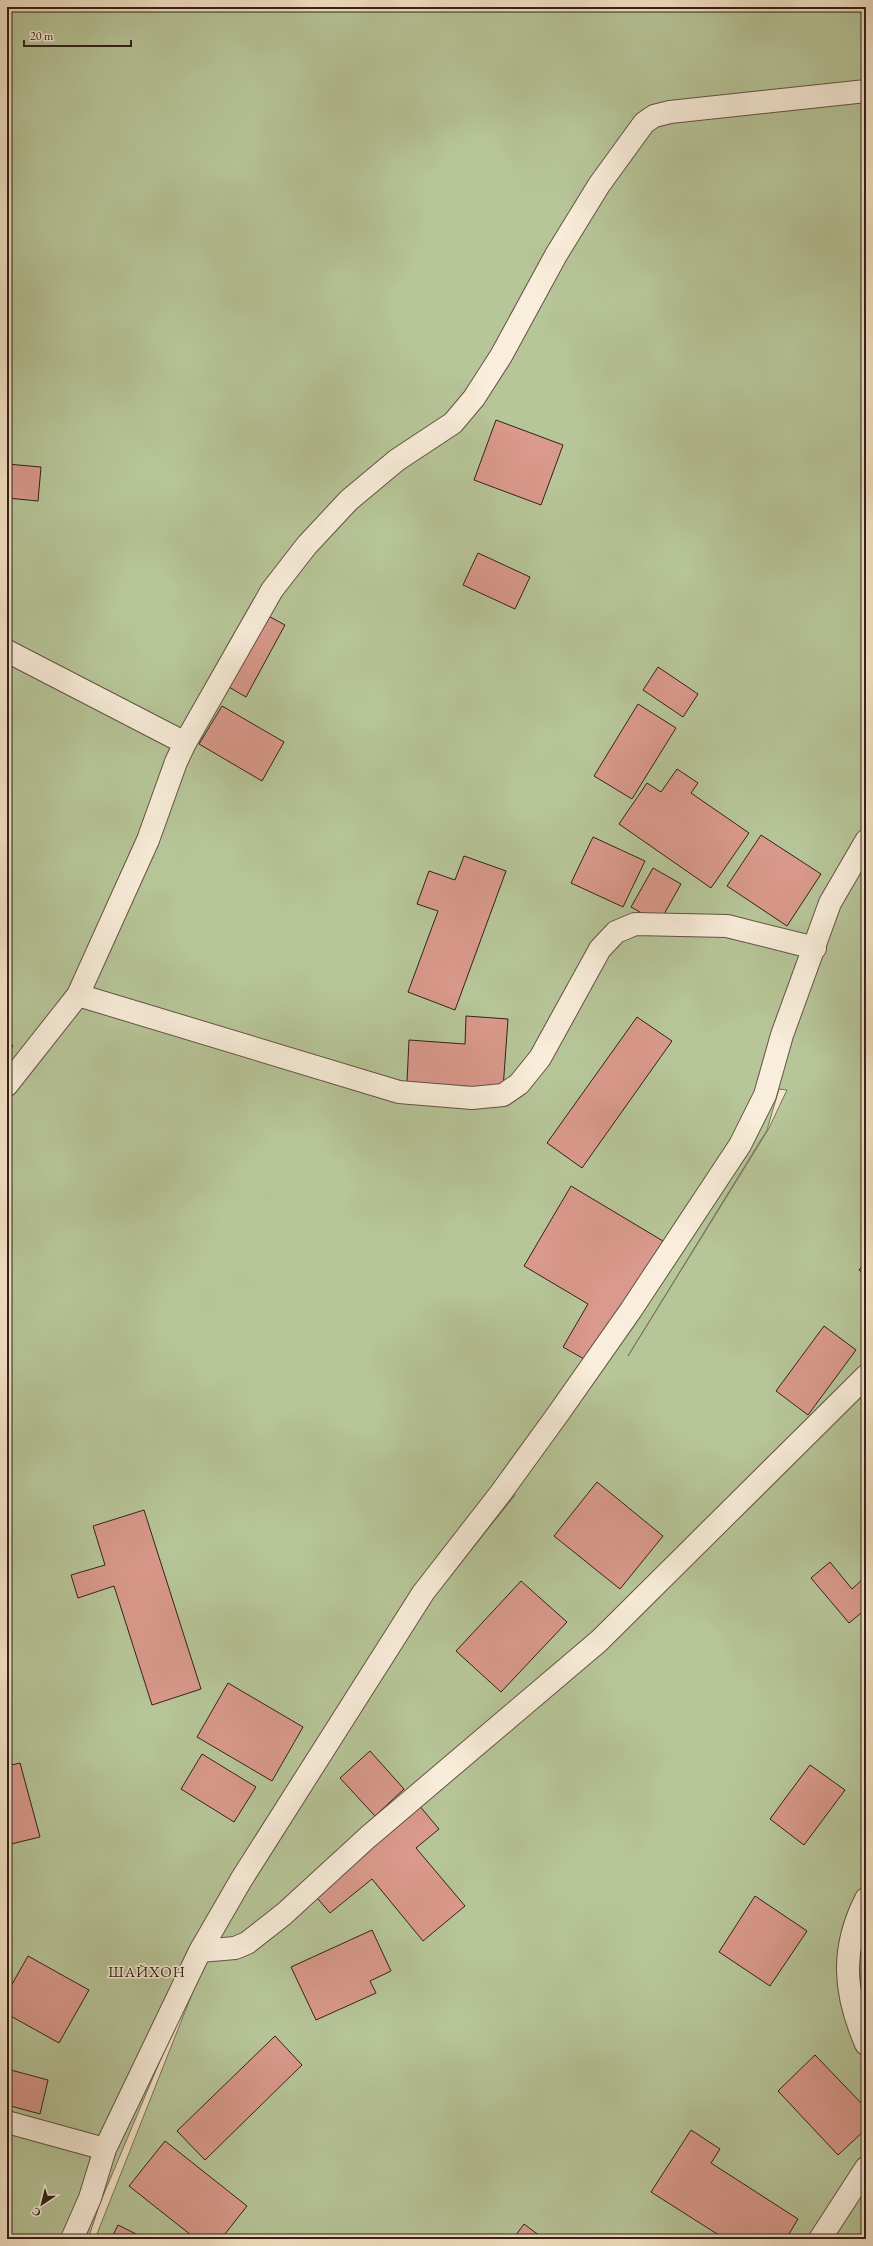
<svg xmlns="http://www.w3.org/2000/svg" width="873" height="2246" font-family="'EB Garamond',serif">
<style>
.green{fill:#b7c699;stroke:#74745a;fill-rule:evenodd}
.building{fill:#d9998c;stroke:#32211a}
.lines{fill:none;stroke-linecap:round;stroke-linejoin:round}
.minor-casing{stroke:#635245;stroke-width:24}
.minor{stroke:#f9eedb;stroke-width:22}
.labels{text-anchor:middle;stroke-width:3;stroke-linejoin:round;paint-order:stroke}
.quarter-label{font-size:15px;letter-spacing:1px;fill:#32211a;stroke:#f9eedb}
</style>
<rect width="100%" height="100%" fill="#f6e5c7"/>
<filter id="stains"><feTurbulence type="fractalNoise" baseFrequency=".005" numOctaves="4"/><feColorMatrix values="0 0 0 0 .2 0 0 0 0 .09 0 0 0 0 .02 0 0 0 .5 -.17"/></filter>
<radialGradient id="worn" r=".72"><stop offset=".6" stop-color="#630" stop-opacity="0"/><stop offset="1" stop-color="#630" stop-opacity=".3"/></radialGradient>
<!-- green -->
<path class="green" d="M7 7H866V2239H95L209 1951 252 1883 208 1947 100 2203 88 2239H7ZM779 1089 787 1090 768 1130 628 1356 767 1130ZM515 1495 430 1602 426 1604Z"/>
<!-- building -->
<path class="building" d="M496 420 563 445 541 505 474 480Z
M7 464 41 467 38 501 7 498Z
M478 553 530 577 515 609 463 585Z
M261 612 285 625 246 697 222 683Z
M658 667 698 694 683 717 643 690Z
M638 704 676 728 632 799 594 776Z
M222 706 284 742 262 781 199 744Z
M677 769 698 783 691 793 749 833 711 888 619 824 647 783 661 792Z
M761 835 821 874 787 926 727 886Z
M593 837 645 861 623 907 571 883Z
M464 856 506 871 455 1010 408 992 438 911 417 904 429 871 455 880Z
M653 868 681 884 659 923 631 907Z
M466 1016 508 1019 503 1089 407 1082 409 1040 465 1044Z
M637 1017 672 1041 582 1168 547 1143Z
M7 1042 13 1046 7 1054Z
M571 1186 663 1241 591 1363 563 1347 588 1304 524 1266Z
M866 1261V1275L859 1270Z
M824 1326 856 1350 808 1415 776 1391Z
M597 1482 663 1536 620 1589 554 1536Z
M144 1510 201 1689 152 1705 114 1586 78 1598 71 1575 105 1565 93 1526Z
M830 1562 852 1589 864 1578 866 1580V1609L849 1623 811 1578Z
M521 1581 567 1622 501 1692 456 1651Z
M228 1683 303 1727 272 1781 197 1737Z
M370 1751 404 1789 375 1816 340 1778Z
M202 1754 256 1787 234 1822 181 1789Z
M20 1763 40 1837 7 1845V1766Z
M810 1765 845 1790 804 1845 770 1819Z
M418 1804 439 1829 416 1848 465 1906 423 1941 372 1879 330 1913 312 1892Z
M755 1896 807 1931 770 1986 719 1952Z
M372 1930 391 1971 370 1981 376 1993 316 2020 291 1967Z
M28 1956 89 1990 59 2043 7 2014V1993Z
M866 1989V2002L860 1997Z
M275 2036 302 2065 205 2160 177 2131Z
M815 2055 866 2108V2129L838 2155 778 2091Z
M7 2069 48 2080 40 2114 7 2105Z
M691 2130 720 2149 711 2163 798 2219 786 2239H725L651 2192Z
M165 2141 247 2206 221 2239H196L129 2186Z
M524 2224 544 2239H513Z
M118 2225 146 2239H111Z"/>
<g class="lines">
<defs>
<path id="minor" d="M7 651 185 743 272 590 307 545 349 500 397 460 453 423 474 398 501 356 556 255 599 185 644 123 654 116 670 112 866 91
M78 995 399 1092 472 1098 503 1095 519 1084 540 1058 600 949 616 932 635 924 727 926 815 948
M7 1085 78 995 148 840 176 762 185 743
M866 1899C840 1950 844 1993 866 2044
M200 1951 235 1948 247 1943 284 1914 368 1837 599 1641 866 1376
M7 2122 105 2149
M72 2239 90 2198 105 2149 200 1951 241 1880 423 1593 500 1494 558 1414 631 1310 740 1145 765 1095 782 1035 830 903 866 841
M820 2239 866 2168"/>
</defs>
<!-- minor casing -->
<use href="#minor" class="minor-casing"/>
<!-- minor -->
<use href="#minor" class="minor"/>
</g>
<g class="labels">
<!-- quarter labels -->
<g class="quarter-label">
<text x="147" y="1977">ШАЙХОН</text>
</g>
</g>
<!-- margin -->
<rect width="873" height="2246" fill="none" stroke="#f6e5c7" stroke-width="24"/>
<rect x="8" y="8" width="857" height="2230" fill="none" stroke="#32211a" stroke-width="2"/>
<rect x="12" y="12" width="849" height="2222" fill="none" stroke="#32211a"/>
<!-- north arrow -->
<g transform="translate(42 2204) rotate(215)" stroke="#f9eedb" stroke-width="3" paint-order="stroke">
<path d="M0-3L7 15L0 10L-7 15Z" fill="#32211a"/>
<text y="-6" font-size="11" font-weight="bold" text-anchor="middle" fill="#32211a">С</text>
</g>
<!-- scale -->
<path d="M24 40v6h107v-6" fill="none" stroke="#32211a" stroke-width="2"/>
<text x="30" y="40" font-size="12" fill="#32211a" stroke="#f9eedb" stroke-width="3" paint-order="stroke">20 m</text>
<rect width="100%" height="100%" filter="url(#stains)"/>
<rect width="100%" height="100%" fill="url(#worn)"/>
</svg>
